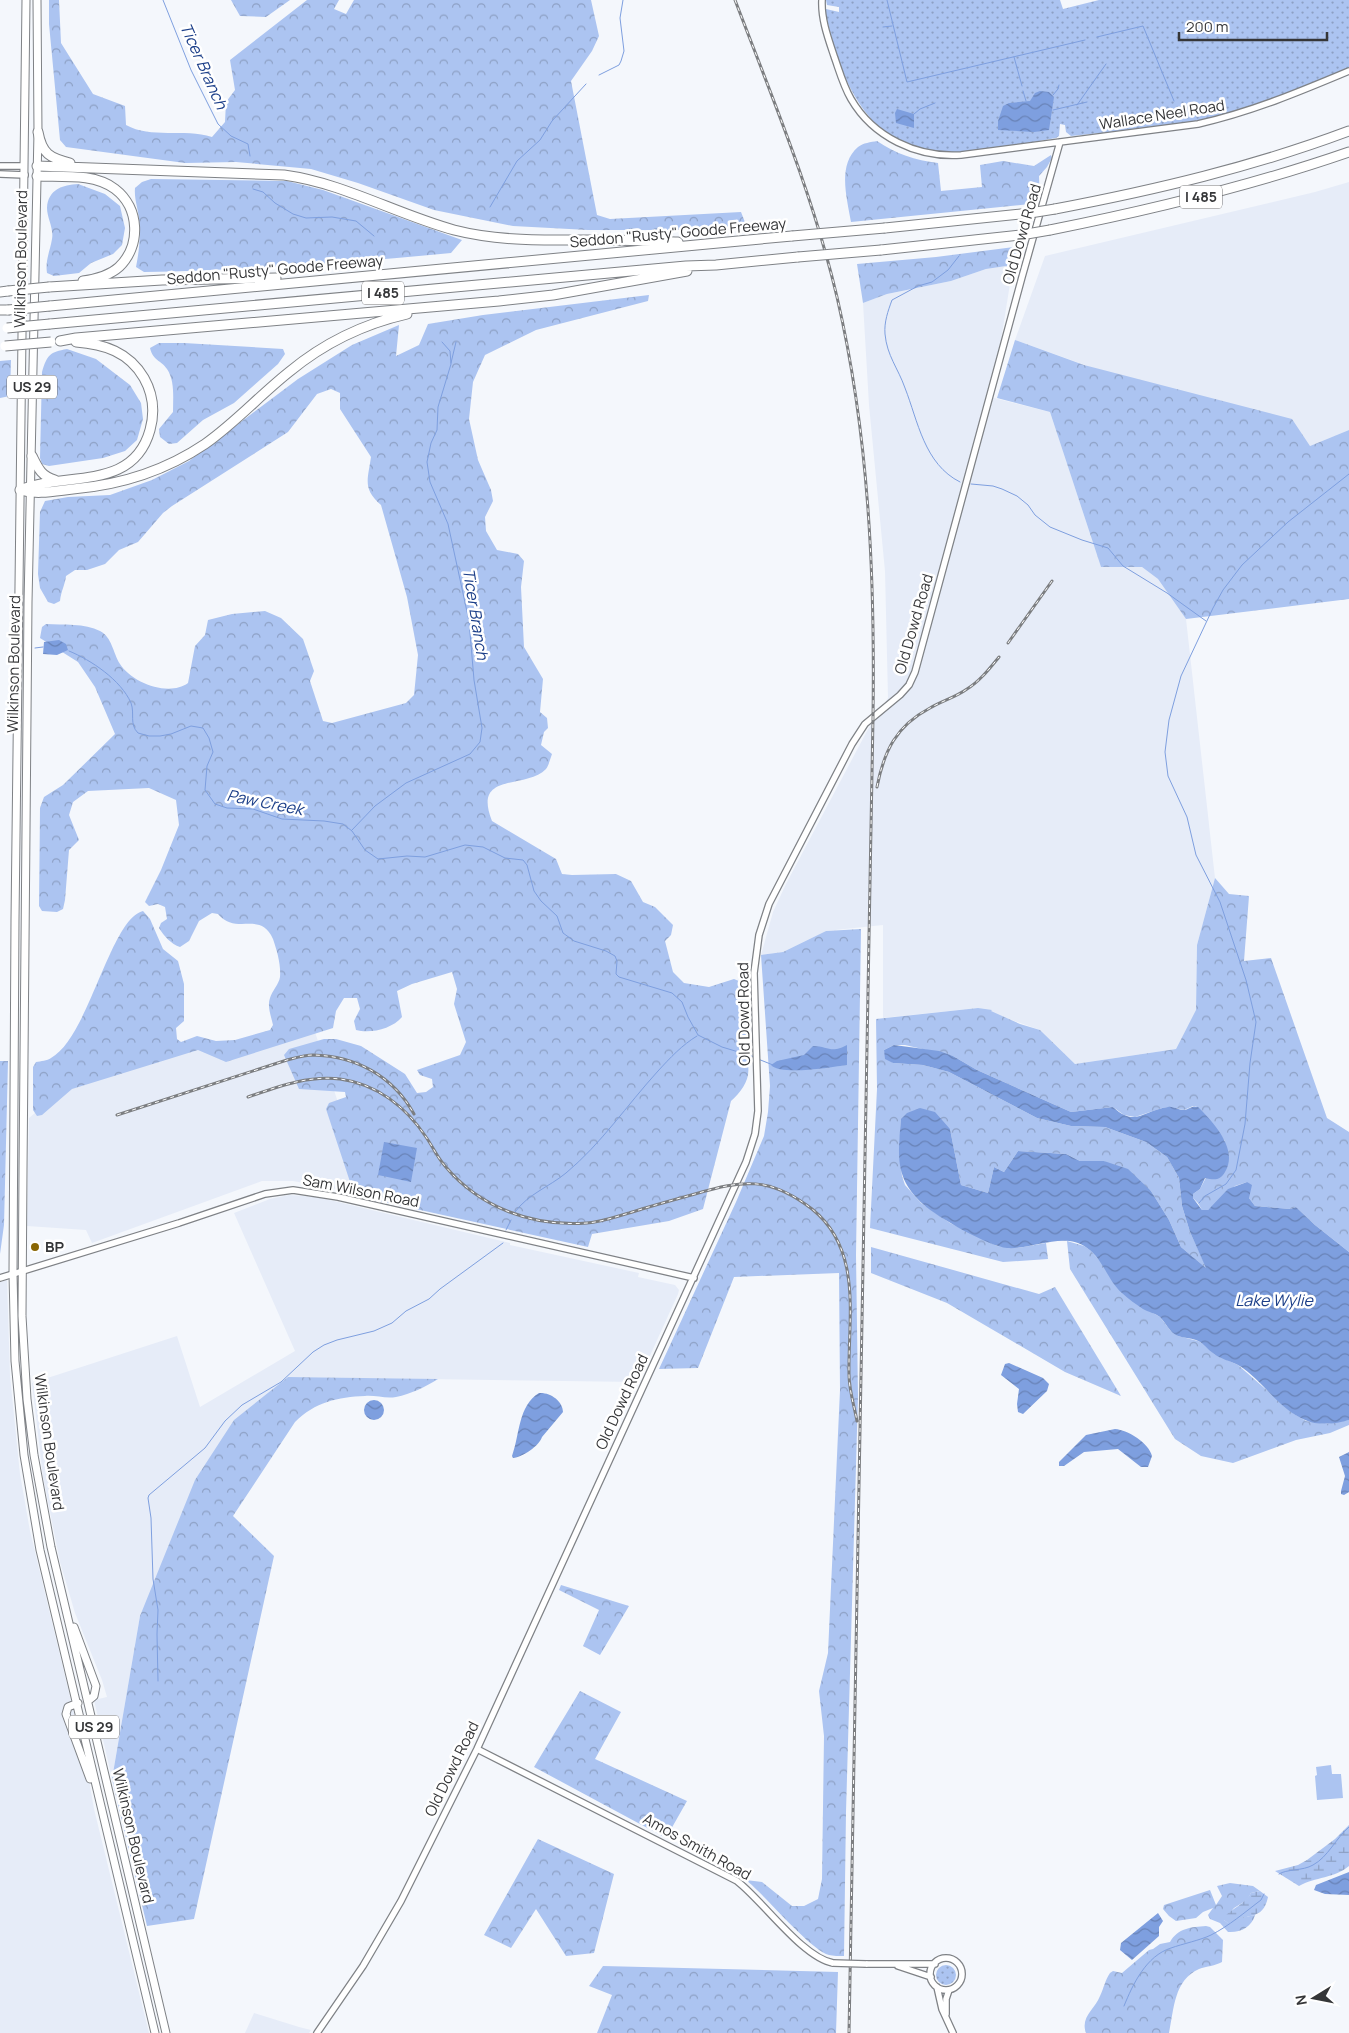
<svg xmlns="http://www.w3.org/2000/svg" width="1349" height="2033" font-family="Manrope,sans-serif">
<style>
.built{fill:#e6ecf8}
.grass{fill:url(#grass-dots)}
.forest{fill:url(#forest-crowns)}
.wetland{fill:url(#wetland-marsh)}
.garden{fill:#acc4f1}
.water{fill:url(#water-waves)}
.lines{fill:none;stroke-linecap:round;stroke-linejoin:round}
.stream{stroke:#7e9fdf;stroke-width:1}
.tertiary-casing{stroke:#7f8286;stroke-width:8}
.primary-casing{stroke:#7f8286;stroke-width:9}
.motorway-casing{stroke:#7f8286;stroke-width:11}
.tertiary{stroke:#fff;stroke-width:5.5}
.primary{stroke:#fff;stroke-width:7}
.motorway{stroke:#fff;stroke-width:9}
.rail-casing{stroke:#7c7e81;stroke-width:3}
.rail{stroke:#fff;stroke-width:1;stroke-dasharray:4;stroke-linecap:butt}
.tertiary-bridge-casing{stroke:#7f8286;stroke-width:8;stroke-linecap:butt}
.motorway-bridge-casing{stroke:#7f8286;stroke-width:11;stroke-linecap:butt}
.tertiary-bridge{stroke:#fff;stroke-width:5.5}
.motorway-bridge{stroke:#fff;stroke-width:9}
.poi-dot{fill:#896604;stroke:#fff;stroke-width:2}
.labels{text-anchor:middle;stroke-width:5;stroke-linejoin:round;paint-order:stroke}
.shield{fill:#fff;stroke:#727274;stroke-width:1}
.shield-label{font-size:14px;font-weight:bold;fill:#353638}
.street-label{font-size:15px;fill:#353638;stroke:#fff}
.poi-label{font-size:15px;font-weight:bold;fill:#353638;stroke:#fff;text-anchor:start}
.water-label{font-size:16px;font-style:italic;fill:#1c3f89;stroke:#fff}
</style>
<defs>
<pattern id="grass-dots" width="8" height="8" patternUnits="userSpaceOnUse" patternTransform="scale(1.25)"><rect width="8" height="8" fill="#acc4f1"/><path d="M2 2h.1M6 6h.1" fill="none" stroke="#8da0c4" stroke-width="1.8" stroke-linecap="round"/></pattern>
<pattern id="forest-crowns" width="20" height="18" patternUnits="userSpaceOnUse" patternTransform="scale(1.25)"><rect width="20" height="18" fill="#acc4f1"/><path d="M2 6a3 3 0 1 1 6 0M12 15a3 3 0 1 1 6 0" fill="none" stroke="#8da0c4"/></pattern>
<pattern id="wetland-marsh" width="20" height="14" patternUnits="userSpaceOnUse" patternTransform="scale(1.25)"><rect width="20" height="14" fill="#acc4f1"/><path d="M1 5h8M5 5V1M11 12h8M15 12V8" fill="none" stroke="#8da0c4"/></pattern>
<pattern id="water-waves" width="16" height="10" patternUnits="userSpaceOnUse" patternTransform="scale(1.25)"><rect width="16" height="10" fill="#7e9fdf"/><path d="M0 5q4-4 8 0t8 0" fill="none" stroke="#6882b6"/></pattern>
</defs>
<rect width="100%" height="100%" fill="#f4f7fc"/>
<!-- built -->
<path class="built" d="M1349 182V430L1310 446 1015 340 1045 256 1315 192Z
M1013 265 1001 340 986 396 1050 412 1101 567H1142L1158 579 1186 619 1215 878 1197 945 1196 1011 1176 1049 1075 1064 1040 1030 978 1008 883 1018V925L826 931 783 952 761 955 773 912 786 884 867 731 888 698 885 571 869 405 863 303 887 294 951 281 986 269Z
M314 1029 363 1179 336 1189 293 1181H262L92 1243 86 1230 27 1226 29 1118 66 1087 201 1044 219 1059Z
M289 1195 317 1197 510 1243V1245L639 1273 638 1277 675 1285 679 1290 678 1294 638 1382 288 1377 140 1616 112 1779 94 1700 107 1697 102 1680 75 1613 60 1562 43 1477 32 1383 177 1336 200 1407 295 1351 234 1213 270 1199Z
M7 1280 10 1376 20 1474 30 1531 86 1763 94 1809 149 2033H0V1282Z
M254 2013 299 2027 311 2030 309 2033H245Z"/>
<!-- grass -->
<path class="grass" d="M826 0H1060L1063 9 1099 0H1349V68L1270 101 1212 118 1167 126 1071 136 1066 132 1065 125 1060 124 1059 136 1056 138C1020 144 978 154 942 152 867 148 840 79 826 15V9L839 12V7L827 5Z
M936 1975a10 10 0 1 1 20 0a10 10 0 1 1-20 0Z"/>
<!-- forest -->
<path class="forest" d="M49 0H59L61 43 93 94 125 106 126 125C151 139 184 128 212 137L225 122 226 102 235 90 230 60 307 0H339L334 9 346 14 354 0H591L599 36 592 51 571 81 597 215 610 219 741 212 748 230H588L513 226 434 210 358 183 311 169 236 162 185 163 66 147 60 140 49 24Z
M231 0H290L266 17 240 16Z
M877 141C896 154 915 160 938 163L941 191 982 187 980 165 1003 161 1034 166 1051 155 1052 158 1047 167 1039 176 1040 202 1036 196 1031 195 1030 204 851 222C847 198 837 165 858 147 863 143 871 142 877 141Z
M151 179 287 181 323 190 462 240 451 253C349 263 247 270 144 272L136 267C139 252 141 235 139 219 138 208 134 199 135 188L142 182Z
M78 184 105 194 120 206 125 228 122 245 113 254 91 263 79 273 54 276 47 273C45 261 50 251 52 239 54 228 47 218 47 208 48 189 63 185 78 184Z
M1014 247 1017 261 1013 265 986 269 951 281 887 294 863 303 857 264 936 257Z
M649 295 648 301 536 330 485 355 473 382 469 419 478 460 491 490 493 501 485 517 486 531 497 550 518 554 524 561 521 587 524 647 543 679 540 712 547 718 548 728 544 732 541 745 552 754C550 759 549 765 546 769 526 790 472 771 492 821L556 859 562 874 572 875 616 874 631 881 643 902 655 907 673 925 671 935 665 941 673 972 684 983 709 987 734 979 746 984 747 1061C752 1077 743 1090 731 1101L703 1209 669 1221 592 1234 588 1247 361 1197 354 1194 326 1109 329 1103 346 1097 345 1092 299 1089 284 1055 289 1049 324 1039H336L361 1046 405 1074 417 1093 426 1092 433 1087 432 1079 420 1075 417 1070 460 1055 466 1042 454 1004 457 989 452 972 412 984 397 991 402 1017C392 1029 370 1034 356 1030L354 1021 360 1009 357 998H344L336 1011 333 1028 226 1062 198 1050 72 1089 42 1115 37 1116 33 1110V1067L36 1062C41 1061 47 1061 51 1058 89 1037 110 919 143 911L150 919 163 949 178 961 184 984V1021L176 1028 177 1039 181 1042 197 1036 216 1041 235 1040 270 1030 273 1025C271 1016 267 1006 270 998 272 991 279 984 280 977 281 964 277 951 273 939 260 910 236 936 218 914L212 913 199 921 189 941 180 947C171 944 164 936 159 928L161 923 167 919 165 907 158 904 149 906 145 902 161 870 179 825 176 800 149 788 88 791 73 802 69 815 79 840 69 850 65 900 63 909 57 912 42 911 39 906 40 808 44 797 63 785 115 734 95 687 78 662 40 638 42 627 46 624C63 625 85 623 100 631 112 637 113 653 120 664 132 683 169 697 188 683L195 646 205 635 208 620 232 614 265 611 281 618 303 639 314 671 310 681 323 721 332 723 406 703 414 695 418 655 407 597 381 505C362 489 368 479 371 457L340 409V393L331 389 317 394 288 432 172 506 163 513 138 542 119 550 105 564 87 570H75L66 576C65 585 61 591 60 601L54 604 48 602 40 588 38 574 40 512 45 501 68 497 110 495 152 480 189 461 298 379 352 345 399 325 396 356 419 345 428 324 483 315Z
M1015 340 1084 365 1292 419 1310 446 1349 430V599L1186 619 1158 579 1142 567H1101L1050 412 997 398Z
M159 343H184L283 349 285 354 278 364 234 403 203 420 177 443 169 444 160 437 159 429 173 412C173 398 175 381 167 369 161 360 153 361 150 348Z
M67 349 96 359 130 385 141 403 143 419 137 440 125 451 103 458 49 466 42 464 40 458 42 372C47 355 50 352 67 349Z
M11 360 10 396 0 398V361Z
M1215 878 1229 894 1249 896 1244 961 1271 958 1327 1118 1349 1132V1252L1315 1225 1296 1207 1290 1209 1255 1206 1249 1198 1247 1182 1235 1186 1208 1210H1202L1198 1203 1193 1198V1194L1200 1189 1225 1141 1196 1106H1193L1184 1110 1171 1107 1162 1108 1135 1117 1124 1115 1113 1107 1071 1112 977 1070 953 1056 905 1045H894L884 1050 885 1053 893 1063 923 1065 949 1072 1037 1118 1071 1126 1105 1127 1146 1142 1167 1157 1179 1178 1182 1206 1190 1232 1207 1269 1181 1247 1169 1220 1151 1191 1104 1161H1080L1066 1154 1018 1151 1004 1172 994 1167 988 1193 961 1185 950 1129 901 1119 899 1152 902 1176 905 1185 921 1203 950 1223 997 1246 1018 1248 1046 1243 1048 1259 1003 1262 870 1228 877 1089 876 1019 978 1008 992 1010 991 1011 1020 1024 1040 1030 1075 1064 1176 1049 1196 1010 1197 945Z
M861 929 856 1255 858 1396 846 1812 844 1956C839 1956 833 1956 829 1955 810 1950 765 1895 746 1880L762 1882 792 1906H804L818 1899 822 1879 824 1736 819 1691 828 1653 840 1390 839 1273 734 1277 698 1368 659 1369 736 1202 764 1136 768 1112 770 1086 761 955 783 952 826 931Z
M0 1061H8L4 1225 0 1254Z
M1067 1241 1084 1246 1090 1250 1141 1306 1160 1317 1170 1330 1178 1336 1198 1341 1205 1345 1214 1354 1238 1365 1294 1414 1306 1421 1326 1424 1349 1420V1425L1330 1433 1296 1440 1233 1463 1201 1456 1175 1439 1070 1269Z
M871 1247 1039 1294 1055 1287 1121 1396 1065 1372 947 1303 871 1273Z
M288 1377 438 1379C425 1387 411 1394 396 1397 386 1399 375 1395 365 1396 338 1397 315 1402 295 1422L233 1516 274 1556 194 1919 147 1926 112 1779 140 1616 195 1480 234 1420Z
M561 1585 629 1606 600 1655 583 1646 599 1610 559 1590Z
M580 1691 621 1712 595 1759 687 1801 666 1838 534 1767Z
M538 1839 614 1874 594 1953 566 1956 536 1909 511 1948 484 1935Z
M1230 1883 1253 1886 1260 1891 1251 1893 1247 1900 1234 1908 1224 1920 1228 1923 1236 1919 1255 1915C1252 1927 1240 1933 1228 1932L1220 1923 1210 1919 1208 1915 1213 1908 1203 1912 1196 1918 1176 1921 1169 1916 1163 1909 1164 1905 1210 1890 1216 1905 1222 1896 1217 1886Z
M1206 1926 1210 1927 1223 1940 1222 1962C1215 1966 1207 1966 1199 1969 1174 1980 1174 2009 1169 2033H1086C1080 2017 1095 2009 1100 1996 1104 1988 1105 1980 1110 1973L1113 1971 1122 1973 1149 1950 1153 1949 1160 1944 1170 1942C1178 1928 1191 1927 1206 1926Z
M603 1966 838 1972 836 2033H597L612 1995 589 1986Z"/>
<!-- wetland -->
<path class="wetland" d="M1349 1825V1866C1335 1878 1315 1877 1299 1886L1275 1871 1298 1865 1307 1860 1335 1839Z
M1260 1891 1268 1897C1263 1922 1246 1912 1229 1924L1224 1920V1917C1233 1908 1245 1904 1251 1893Z"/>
<!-- garden -->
<path class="garden" d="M1331 1765 1332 1774H1341L1343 1798 1317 1800 1315 1776 1317 1775 1316 1767Z"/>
<!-- water -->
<path class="water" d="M1040 91 1049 92 1054 97 1049 130 1034 132 998 130V121L1003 106 1009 103 1030 101 1035 93Z
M897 109 914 114V128L896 123 895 113Z
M59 640 66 644 68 650 57 655 43 654 44 642Z
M847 1045V1065C832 1067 781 1076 771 1065L777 1061 804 1055 813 1046C828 1046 831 1054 847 1045Z
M894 1045 939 1051 953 1056 977 1070 1071 1112 1113 1107C1135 1128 1144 1110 1168 1107 1173 1106 1178 1110 1184 1110 1190 1109 1192 1105 1198 1107 1213 1122 1239 1149 1225 1172 1220 1181 1214 1180 1205 1178L1200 1189 1193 1194V1198L1202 1210H1208L1228 1189 1247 1182 1252 1185 1249 1198 1255 1206 1290 1209 1296 1207 1315 1225 1349 1252V1420C1336 1424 1318 1426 1305 1420 1277 1408 1263 1380 1238 1365 1230 1361 1221 1359 1214 1354 1207 1349 1204 1343 1196 1340 1190 1338 1184 1338 1178 1336 1169 1332 1166 1323 1160 1317 1155 1313 1148 1312 1143 1309 1136 1304 1128 1299 1122 1293 1108 1281 1103 1259 1087 1248 1064 1231 1033 1250 1007 1248 990 1247 937 1217 924 1205 894 1179 898 1155 901 1119L907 1113 920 1108 935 1112 950 1129 961 1185 988 1193 994 1167 1004 1172 1018 1151 1066 1154 1080 1161H1104L1128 1169 1151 1191 1169 1220 1181 1247 1206 1268 1190 1232 1182 1206 1179 1178 1167 1157 1146 1142 1105 1127 1071 1126 1037 1118 949 1072 923 1065 893 1063 885 1059 884 1050Z
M384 1142 417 1148 411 1182 378 1175Z
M1009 1363 1043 1378 1049 1384 1047 1391 1023 1414 1018 1412 1017 1404 1019 1389 1001 1375 1005 1364Z
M539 1393C550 1392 563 1401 563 1412L542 1437C539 1446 523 1457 513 1458L512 1456C520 1434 518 1406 539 1393Z
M364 1410a10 10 0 1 1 20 0a10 10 0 1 1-20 0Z
M1115 1429C1128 1430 1149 1443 1152 1456L1148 1467H1141L1118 1449 1084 1452 1064 1466H1059V1462L1086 1435Z
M1349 1452V1492L1344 1495 1341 1494V1491L1345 1476 1339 1457Z
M1349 1872V1895L1325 1894 1314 1890 1316 1885Z
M1158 1913 1163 1921 1159 1927V1936L1132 1960 1120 1950 1121 1943Z"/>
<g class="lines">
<!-- stream -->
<path class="stream" d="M163 0 191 70 218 124 231 136 248 144 250 156
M887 0 907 82 1085 40
M883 27 892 26
M1097 37 1143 26 1174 101
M1014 57 1022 86
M599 75 619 65 621 61 624 51 620 18 623 0
M1023 91 1026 101
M1053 95 1058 89 1059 85
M1077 105 1106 64
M1053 110 1087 102
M914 114 920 109 935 103
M253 189 263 192 275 203 293 214 306 218 332 217 356 221 374 236
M490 207 517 161 540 140 552 121 586 84
M959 256 948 270 932 282 918 286 892 300C888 311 884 322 885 334 887 356 898 368 905 388 918 421 924 464 960 482
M451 363 456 342
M971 484 993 486 1002 489 1017 496 1028 505 1035 515 1050 527 1082 540 1108 548 1123 566 1167 593 1206 621
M35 648 43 647
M69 651C91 660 121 680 131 703 135 714 129 724 138 733L149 736H160L171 734 191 726 203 728 209 738 213 752 207 766 205 790 215 804 227 808 253 809 282 819 324 821 343 824 352 831 365 850 378 859 407 856 425 857 465 845 483 847 505 858 523 860 527 865 534 891 541 901 557 916 563 933 574 941 606 951 615 956 617 961 616 974 619 977 672 993 682 1002 688 1017 698 1035 722 1047 755 1057
M352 830 375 806 406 783 470 754 480 742 482 728 474 680 469 621 448 524 430 482 427 462 431 443 437 430 438 407 451 364 450 351 442 342
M758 1059 773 1065
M1199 1203 1205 1196 1226 1184 1236 1170 1245 1124 1250 1063 1256 1022 1246 980 1220 902 1196 855 1187 817 1168 776 1165 752 1169 720 1181 676 1213 608 1223 590 1242 565 1288 522 1349 474
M515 1212C528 1194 549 1187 566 1173 601 1144 627 1105 658 1071 670 1058 682 1045 697 1036
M506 1230 511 1220
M158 1681 157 1634 158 1610 153 1579 151 1518 148 1498 149 1495 205 1448 225 1421 242 1405 281 1382 313 1352 324 1345 337 1340 374 1331 392 1323 406 1311 429 1299 440 1289 503 1243
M1279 1874C1286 1869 1303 1871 1313 1865 1328 1857 1336 1838 1349 1827
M1124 2006C1133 1984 1146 1956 1171 1948 1182 1944 1201 1940 1211 1935 1229 1926 1245 1912 1261 1900L1264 1894"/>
<defs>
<path id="tertiary" d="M822 0C821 19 828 38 834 56 839 70 843 85 851 99 873 137 917 158 961 155L1198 124C1251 112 1299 92 1349 71
M0 166H24
M0 174 25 175
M0 1278 179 1223 265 1194 293 1190 338 1197 694 1278
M477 1749 737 1881C764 1902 802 1957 833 1963
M930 1974a16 16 0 1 1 32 0a16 16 0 1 1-32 0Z
M866 1964H935
M898 1966 931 1977
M937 1987 942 2009 953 2033
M946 2014V1999L949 1990
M317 2033 363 1966 401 1901 477 1749 746 1162 755 1134 758 1111 754 973 759 935 769 904 852 744 865 724 900 695 909 685 915 672 1022 277 1060 142"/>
<path id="primary" d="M26 0 15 920 13 1274 15 1361 24 1455 40 1550 155 2033
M37 0 38 132 28 603 23 1171 22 1316 27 1399 34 1455 51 1547 166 2033
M74 1627 96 1686 94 1696 88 1701
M78 1703 68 1707 66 1714 90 1779"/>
<path id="motorway" d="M38 132C42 154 50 158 70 163
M37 166 284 175C343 183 396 214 454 230 501 242 549 240 598 240 625 240 651 241 678 242
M37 176C62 177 94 173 115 189 140 208 141 246 119 267 109 276 96 279 83 281
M1055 209C1155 190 1253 167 1349 131
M885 228 1030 213
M1050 230C1151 210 1251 186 1349 152
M881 250 1021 235
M49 287 162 280 276 278
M0 292 8 291
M50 306 792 236
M0 310H8
M50 324 686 266 716 265 798 257
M60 341 76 338 499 301 553 295 687 271
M32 456C38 468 41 476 55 480
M20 490C37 495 55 491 73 489 120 485 165 471 205 444 235 423 260 395 289 372 324 343 363 324 407 314
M20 490C65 471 133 492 150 430 155 412 153 394 144 378 129 352 104 344 76 342"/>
</defs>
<!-- tertiary casing -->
<use href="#tertiary" class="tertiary-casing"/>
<!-- primary casing -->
<use href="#primary" class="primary-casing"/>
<!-- motorway casing -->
<use href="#motorway" class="motorway-casing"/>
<!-- tertiary -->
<use href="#tertiary" class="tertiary"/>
<!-- primary -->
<use href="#primary" class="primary"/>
<!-- motorway -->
<use href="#motorway" class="motorway"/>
<defs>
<path id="rail" d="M735 0C772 97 813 195 837 297 869 435 875 576 873 718L849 2033
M1008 643 1052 581
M877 787C884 751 896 726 930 708 942 701 956 697 967 689 980 681 990 668 999 657
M248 1097C277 1087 308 1075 340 1079 377 1084 406 1107 426 1137 433 1147 437 1157 445 1166 480 1208 533 1227 587 1223 601 1222 615 1217 629 1213 651 1206 673 1200 695 1194 743 1180 769 1176 812 1209 863 1250 848 1317 849 1374 849 1390 854 1405 857 1421
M117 1115 287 1060C295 1058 304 1055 313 1055 356 1056 393 1076 414 1114"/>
</defs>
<!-- rail casing -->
<use href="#rail" class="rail-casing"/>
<!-- rail -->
<use href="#rail" class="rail"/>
<defs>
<path id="tertiary-bridge" d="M833 1963 866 1964"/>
<path id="motorway-bridge" d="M1030 213 1055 209
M1021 235 1050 230
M792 236 885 228
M798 257 881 250
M8 291 49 287
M8 310 50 306
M7 328 50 324
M5 346 51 342"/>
</defs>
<!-- tertiary-bridge casing -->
<use href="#tertiary-bridge" class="tertiary-bridge-casing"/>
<!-- motorway-bridge casing -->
<use href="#motorway-bridge" class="motorway-bridge-casing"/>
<!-- tertiary-bridge -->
<use href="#tertiary-bridge" class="tertiary-bridge"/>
<!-- motorway-bridge -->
<use href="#motorway-bridge" class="motorway-bridge"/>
</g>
<!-- markers -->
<circle class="poi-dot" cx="35" cy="1247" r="5"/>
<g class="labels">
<!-- shield labels -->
<g class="shield">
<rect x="1180" y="185.5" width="42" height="23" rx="4"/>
<rect x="362" y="281.5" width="42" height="23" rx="4"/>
<rect x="7" y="375.5" width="50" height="23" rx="4"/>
<rect x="69" y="1715.5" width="50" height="23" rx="4"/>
</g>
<g class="shield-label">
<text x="1201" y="202">I 485</text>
<text x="383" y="298">I 485</text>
<text x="32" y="392">US 29</text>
<text x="94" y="1732">US 29</text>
</g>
<!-- street labels -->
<g class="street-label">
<text transform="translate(1162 115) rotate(-9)" y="5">Wallace Neel Road</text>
<text transform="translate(678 233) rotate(-5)" y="5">Seddon "Rusty" Goode Freeway</text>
<text transform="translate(1022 234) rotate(-74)" y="5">Old Dowd Road</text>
<text transform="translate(21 259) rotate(-89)" y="5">Wilkinson Boulevard</text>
<text transform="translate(275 270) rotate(-5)" y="5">Seddon "Rusty" Goode Freeway</text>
<text transform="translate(914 624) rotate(-74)" y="5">Old Dowd Road</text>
<text transform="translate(14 664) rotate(-89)" y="5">Wilkinson Boulevard</text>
<text transform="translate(744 1014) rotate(-91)" y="5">Old Dowd Road</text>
<text transform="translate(361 1191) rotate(11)" y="5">Sam Wilson Road</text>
<text transform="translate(622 1402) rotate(-65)" y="5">Old Dowd Road</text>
<text transform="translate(49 1442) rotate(82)" y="5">Wilkinson Boulevard</text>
<text transform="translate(452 1769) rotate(-64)" y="5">Old Dowd Road</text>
<text transform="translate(133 1836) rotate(77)" y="5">Wilkinson Boulevard</text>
<text transform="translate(697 1847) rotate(29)" y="5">Amos Smith Road</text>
</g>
<!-- poi labels -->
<g class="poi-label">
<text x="45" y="1252">BP</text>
</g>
<!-- water labels -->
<g class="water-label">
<text transform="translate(204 66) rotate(66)" y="6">Ticer Branch</text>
<text transform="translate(476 614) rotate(81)" y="6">Ticer Branch</text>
<text transform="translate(265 802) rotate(11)" y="6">Paw Creek</text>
<text x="1274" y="1306">Lake Wylie</text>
</g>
</g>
<!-- north arrow -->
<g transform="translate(1314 1998) rotate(260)" stroke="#ffffff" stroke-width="4" paint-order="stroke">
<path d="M0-4L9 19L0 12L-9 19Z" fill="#353638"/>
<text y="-8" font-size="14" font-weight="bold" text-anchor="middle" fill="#353638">N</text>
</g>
<!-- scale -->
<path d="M1179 32v8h148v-8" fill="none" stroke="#353638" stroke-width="2.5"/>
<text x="1186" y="32" font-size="15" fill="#353638" stroke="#ffffff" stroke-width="4" paint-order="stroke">200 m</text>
</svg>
